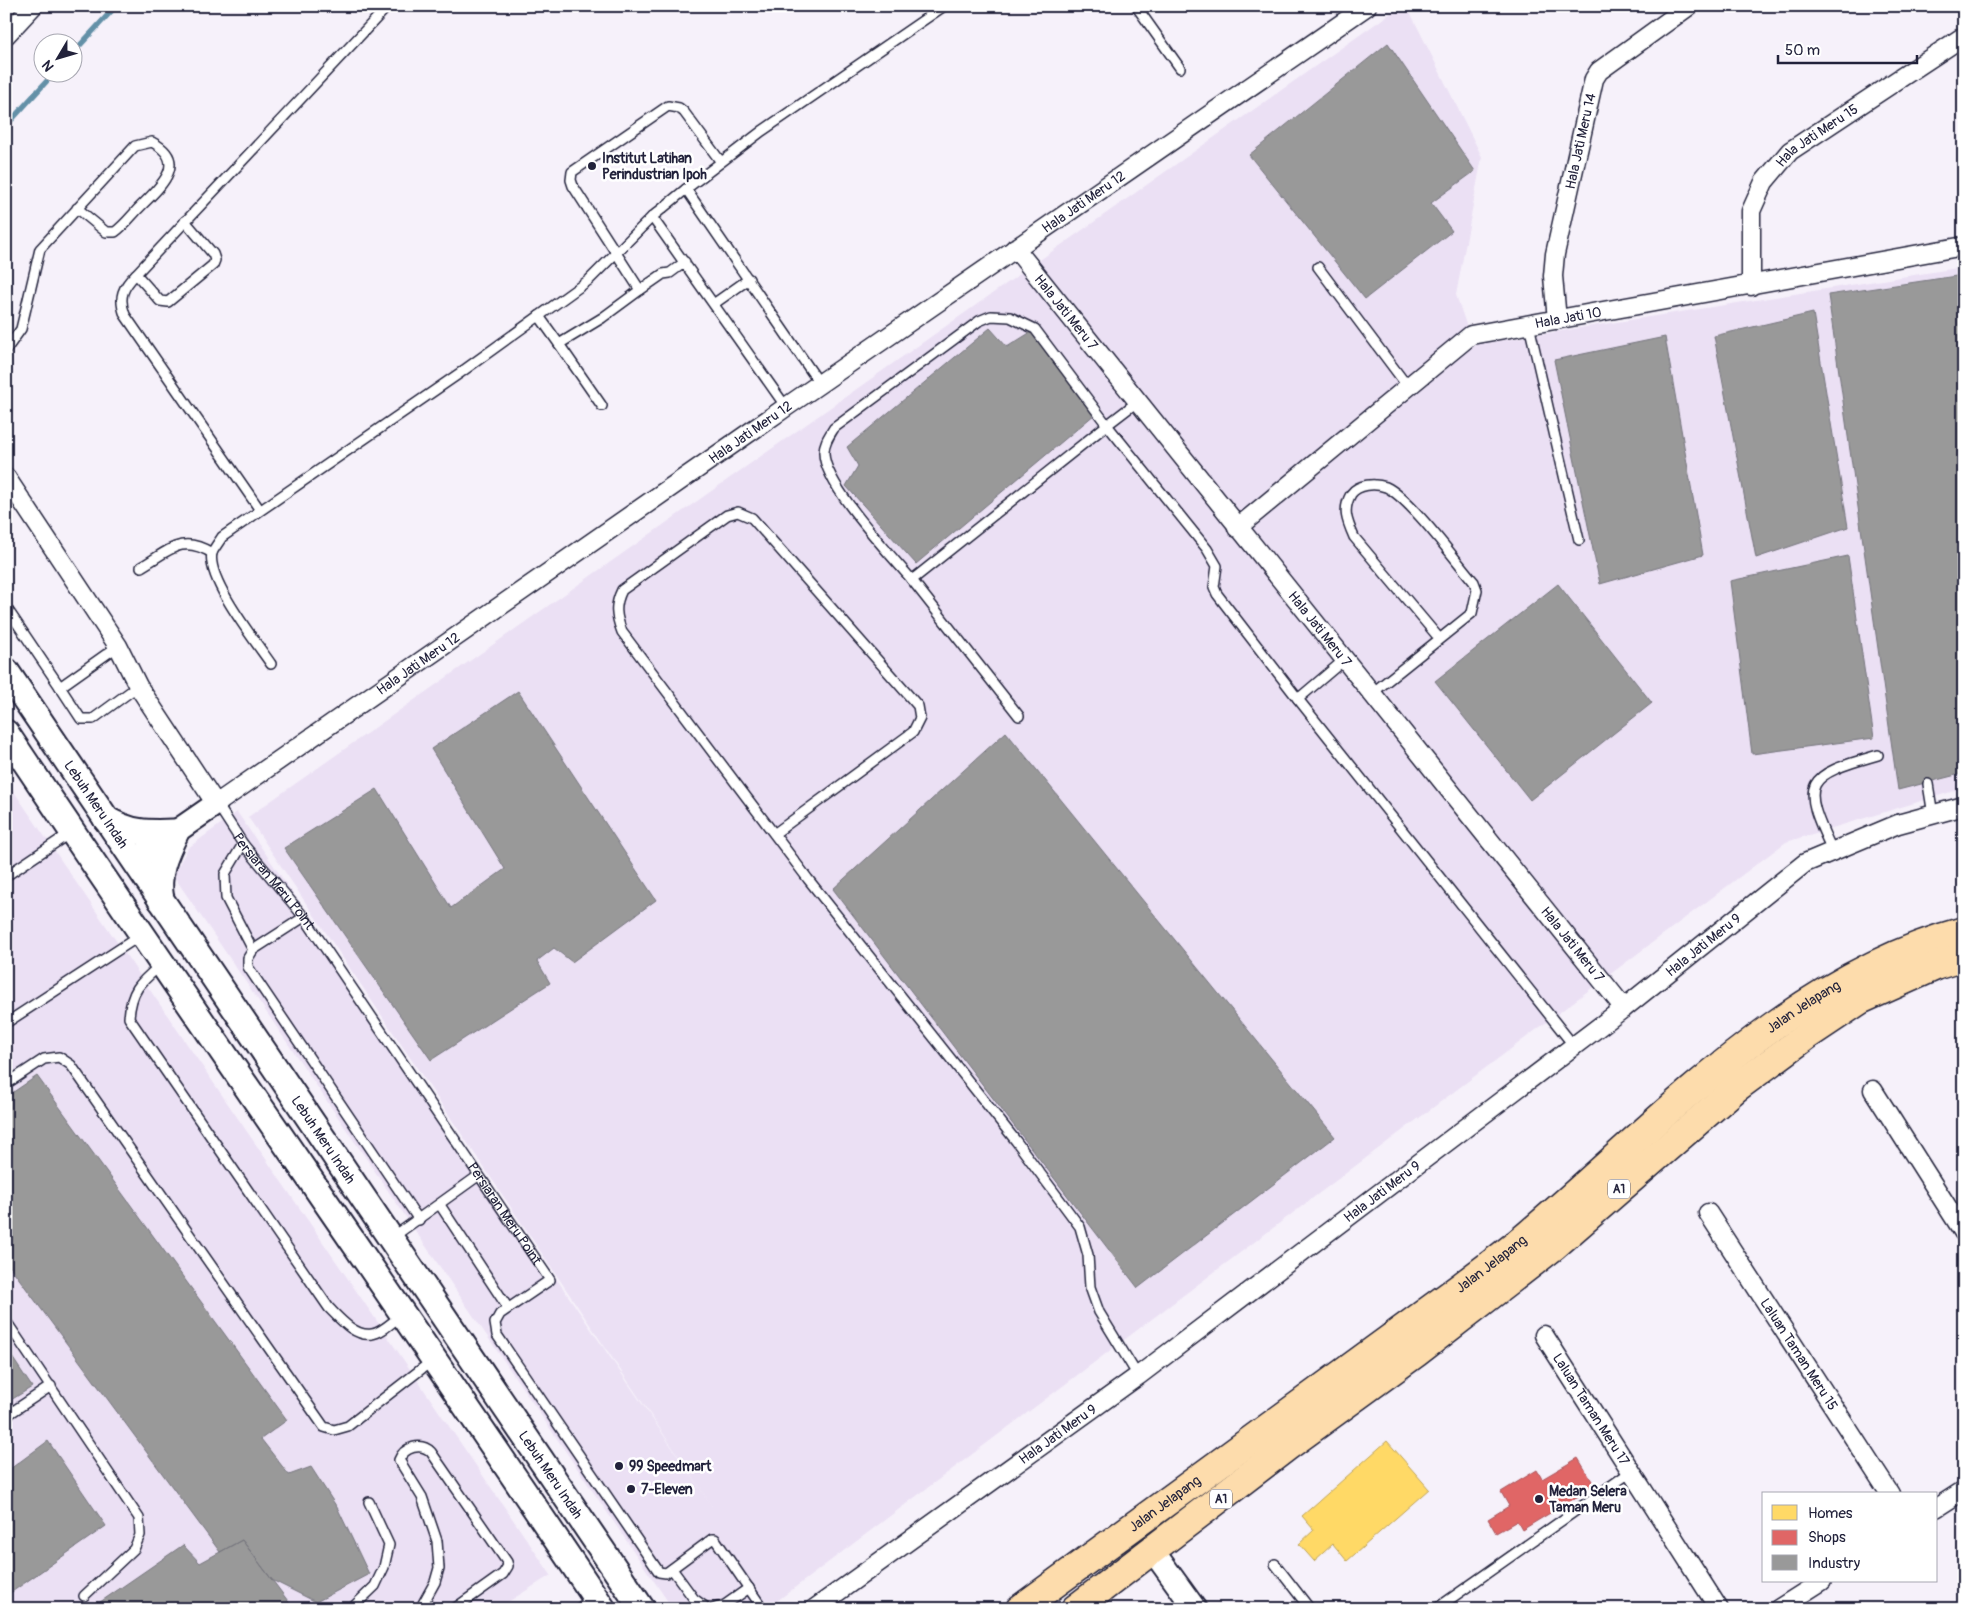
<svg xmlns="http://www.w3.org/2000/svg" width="1970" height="1615" font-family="Pangolin,sans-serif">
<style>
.built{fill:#ebe0f4}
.homes{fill:#ffd966;stroke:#bda259}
.shops{fill:#e06666;stroke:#a75259}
.industry{fill:#999;stroke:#75757d}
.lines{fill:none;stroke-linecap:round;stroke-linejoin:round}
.stream{stroke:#6390a7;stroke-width:5.5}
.service-casing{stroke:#22223b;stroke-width:12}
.minor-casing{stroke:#22223b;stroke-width:21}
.tertiary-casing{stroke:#22223b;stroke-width:26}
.secondary-casing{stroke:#22223b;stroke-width:29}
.primary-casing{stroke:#22223b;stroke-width:31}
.service{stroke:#fff;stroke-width:9}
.minor{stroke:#fff;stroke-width:18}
.tertiary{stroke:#fff;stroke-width:22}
.secondary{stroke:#fff;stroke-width:25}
.primary{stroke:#fddcac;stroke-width:28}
.poi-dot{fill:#22223b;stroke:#fff;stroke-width:2}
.labels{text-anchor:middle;stroke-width:5;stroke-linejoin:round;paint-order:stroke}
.shield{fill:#fff;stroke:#646476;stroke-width:1}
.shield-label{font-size:12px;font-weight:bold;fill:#22223b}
.street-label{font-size:14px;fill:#22223b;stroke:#fff}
.poi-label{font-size:14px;font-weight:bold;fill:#22223b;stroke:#fff;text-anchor:start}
</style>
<rect width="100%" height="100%" fill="#f6f1fa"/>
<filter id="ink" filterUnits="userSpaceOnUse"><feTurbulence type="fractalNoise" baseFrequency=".02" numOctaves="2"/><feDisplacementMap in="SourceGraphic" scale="10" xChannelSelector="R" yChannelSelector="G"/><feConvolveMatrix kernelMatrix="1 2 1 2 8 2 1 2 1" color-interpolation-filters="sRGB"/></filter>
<g filter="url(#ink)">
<!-- built -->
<path class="built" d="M1401 6H1407L1482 157 1456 295 1473 345 1964 267V788L1786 842 777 1601 766 1609H673L173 875 188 848 237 812 712 1506 248 817Z
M6 780 551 1575 497 1609H6Z"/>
<!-- homes -->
<path class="homes" d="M1387 1441 1429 1489 1347 1561 1333 1544 1314 1561 1299 1544 1314 1530 1302 1516Z"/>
<!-- shops -->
<path class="shops" d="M1578 1458 1595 1486 1522 1530 1517 1521 1496 1533 1488 1519 1509 1506 1501 1492 1537 1470 1542 1479Z"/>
<!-- industry -->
<path class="industry" d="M1388 43 1475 171 1431 203 1452 231 1365 299 1249 155Z
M1963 275 1964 773 1898 790 1828 295Z
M1813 313 1848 527 1756 558 1714 336Z
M990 328 1007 347 1031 332 1095 414 916 564 846 486 858 466 847 447Z
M1665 337 1703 555 1600 584 1554 360Z
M1848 556 1874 738 1752 754 1730 581Z
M1558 584 1652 703 1530 800 1435 681Z
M518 691 656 900 572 962 554 948 537 961 550 983 431 1060 284 848 377 789 451 908 505 869 431 749Z
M1006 732 1335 1137 1138 1288 833 889Z
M37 1076 287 1420 261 1439 289 1475 311 1467 338 1509 369 1574 316 1602 272 1580 242 1540 220 1552 6 1261V1097Z
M6 1348 32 1387 6 1403Z
M48 1441 106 1526 6 1596V1472Z
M242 1540 294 1609H90L183 1545 200 1563Z"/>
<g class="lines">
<!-- stream -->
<path class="stream" d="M72 54 116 6
M6 126 55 72"/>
<defs>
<g id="service">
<path d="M1136 6 1180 68"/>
<path d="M686 189 820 384"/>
<path d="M652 217 786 407"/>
<path d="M1318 267 1408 387"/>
<path d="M136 274 160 301 168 302 213 265 215 260 213 254 185 221"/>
<path d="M640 290 663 274 670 273 685 262"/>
<path d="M715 303 749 279"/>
<path d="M539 316 559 344"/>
<path d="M991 316 1010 317 1035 329 1107 425 912 580C890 554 823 484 824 452 824 443 829 436 834 428L979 321Z"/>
<path d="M1529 325 1579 540"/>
<path d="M6 350 21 329 40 249 135 146 152 142C190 162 159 188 140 207 132 215 124 226 115 232H106L77 208"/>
<path d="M1137 402 1107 425 1207 549 1217 566 1214 587 1217 594 1298 699"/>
<path d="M602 406 559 344 602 318 640 290 573 186 571 180 572 172 668 106 679 108 684 112 721 162"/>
<path d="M260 510 125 315C118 297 123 287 136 274L388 6"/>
<path d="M141 567C169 551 181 534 212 553"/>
<path d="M912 580 1019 716"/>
<path d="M6 607 60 687"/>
<path d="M118 646 60 687 81 719H93L138 686"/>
<path d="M1344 660 1298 699 1574 1046"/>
<path d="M271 664C256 642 206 579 212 553 214 548 219 542 222 537L460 373 589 280 652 217 686 189 762 131 944 6"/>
<path d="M1371 694 1472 613 1477 590 1474 582C1455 560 1410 498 1386 487 1375 483 1358 484 1351 494 1342 510 1347 521 1354 537L1439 638"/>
<path d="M1928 784 1933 815"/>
<path id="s1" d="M217 804 243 844 304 917 550 1280 500 1314 495 1323 497 1335 659 1572 666 1573 712 1539H715L763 1609"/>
<path d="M774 834 913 732 920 718 918 706 752 518 738 512 727 515 622 590C614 606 616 616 622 632L808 879 1016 1141 1080 1227 1088 1255 1090 1287 1099 1312 1138 1376"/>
<path d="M243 844 225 874 226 898 253 950"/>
<path d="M1833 852C1799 781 1805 776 1878 755"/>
<path d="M6 876 70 833"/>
<path d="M304 917 253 950 248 958V967L419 1220"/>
<path d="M162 964C141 982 131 989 129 1018L329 1308C340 1319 355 1337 372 1334 382 1333 394 1320 402 1315"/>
<path d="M6 1023 141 935"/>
<path d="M6 1084 44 1059 59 1057 71 1065 324 1427 334 1430 348 1426 433 1360"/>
<path d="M440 1205 508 1308"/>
<path d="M393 1237 478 1176"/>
<path d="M6 1321 139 1518 140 1535 134 1549 84 1596"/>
<path d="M6 1416 51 1386"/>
<path d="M1275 1564 1310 1609"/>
<path d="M672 1569 694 1599 708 1609"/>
<path d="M351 1609 375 1586 384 1567 389 1545 369 1502"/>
<path d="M420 1609 435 1582 439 1568 437 1541 422 1497 399 1460C404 1447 421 1442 431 1452L507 1562 508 1566 503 1574 454 1609"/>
<path d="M578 1609 594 1597"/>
<path d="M712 1609 725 1605 749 1588"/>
<path d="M1436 1609 1632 1471"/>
</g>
<g id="minor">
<path d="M6 35 33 6"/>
<path id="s2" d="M1015 248 1624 1008"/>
<path id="s3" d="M1751 286V211L1764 182 1790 151 1964 36"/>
<path id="s4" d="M1557 320 1553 276 1555 254 1594 79 1599 71 1689 6"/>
<path id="s5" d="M6 477 118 646 138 686 216 804 786 407 1367 6"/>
<path id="s6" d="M1237 528 1471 335 1964 246"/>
<path d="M1873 1090 1964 1233"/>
<path id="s7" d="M1708 1213 1890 1494"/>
<path id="s8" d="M1544 1335 1719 1609"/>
<path d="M1936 1508 1964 1490"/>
<path id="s9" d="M814 1609 1138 1376 1624 1008 1805 863 1898 824 1964 806"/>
<path d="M1778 1609 1822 1581"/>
</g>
<path id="tertiary" d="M135 860 216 804
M1153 1551 1195 1609"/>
<g id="secondary">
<path id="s10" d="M6 671 642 1609"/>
<path d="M6 733C202 1027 407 1315 603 1609"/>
<path d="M106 819C132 834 147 833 176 832 165 855 156 874 161 900"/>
</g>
<g id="primary">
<path id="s11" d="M1020 1609 1462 1286C1484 1269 1508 1252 1530 1233 1663 1120 1790 978 1964 931"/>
<path d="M1075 1609 1288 1446 1416 1353 1553 1247 1736 1088 1809 1034 1860 1000 1938 965 1964 957"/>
</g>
</defs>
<!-- service casing -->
<use href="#service" class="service-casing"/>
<!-- minor casing -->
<use href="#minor" class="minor-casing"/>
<!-- tertiary casing -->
<use href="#tertiary" class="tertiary-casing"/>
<!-- secondary casing -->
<use href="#secondary" class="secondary-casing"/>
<!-- primary casing -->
<use href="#primary" class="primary-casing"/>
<!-- service -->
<use href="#service" class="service"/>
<!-- minor -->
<use href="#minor" class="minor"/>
<!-- tertiary -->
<use href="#tertiary" class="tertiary"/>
<!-- secondary -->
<use href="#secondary" class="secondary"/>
<!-- primary -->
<use href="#primary" class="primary"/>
</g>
</g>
<!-- markers -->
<g class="poi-dot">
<circle cx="592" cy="166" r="5"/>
<circle cx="619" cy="1466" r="5"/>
<circle cx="631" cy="1489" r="5"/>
<circle cx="1539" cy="1499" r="5"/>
</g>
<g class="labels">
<!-- shield labels -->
<g class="shield">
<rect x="1608" y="1179.5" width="22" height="19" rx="4"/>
<rect x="1210" y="1489.5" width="22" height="19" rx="4"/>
</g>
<g class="shield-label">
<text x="1619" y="1193">A1</text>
<text x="1221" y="1503">A1</text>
</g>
<!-- street labels -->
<g class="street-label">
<text dy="5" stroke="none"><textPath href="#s3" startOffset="178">Hala Jati Meru 15</textPath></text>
<text dy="5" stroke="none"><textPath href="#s4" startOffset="182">Hala Jati Meru 14</textPath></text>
<text dy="5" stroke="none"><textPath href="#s5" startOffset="1445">Hala Jati Meru 12</textPath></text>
<text dy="5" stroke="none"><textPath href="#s2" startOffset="82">Hala Jati Meru 7</textPath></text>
<text dy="5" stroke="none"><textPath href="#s6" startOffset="402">Hala Jati 10</textPath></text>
<text dy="5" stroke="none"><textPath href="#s5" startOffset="1040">Hala Jati Meru 12</textPath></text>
<text dy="5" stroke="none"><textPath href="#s2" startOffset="488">Hala Jati Meru 7</textPath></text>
<text dy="5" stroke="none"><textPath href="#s5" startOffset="635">Hala Jati Meru 12</textPath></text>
<text dy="5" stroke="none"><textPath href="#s10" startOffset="161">Lebuh Meru Indah</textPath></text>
<text dy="5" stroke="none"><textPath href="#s1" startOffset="96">Persiaran Meru Point</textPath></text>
<text dy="5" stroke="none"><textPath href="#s2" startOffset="892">Hala Jati Meru 7</textPath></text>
<text dy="5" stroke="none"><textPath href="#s9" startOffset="1110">Hala Jati Meru 9</textPath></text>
<text dy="5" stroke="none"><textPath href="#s11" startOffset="989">Jalan Jelapang</textPath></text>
<text dy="5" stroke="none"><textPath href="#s10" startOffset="566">Lebuh Meru Indah</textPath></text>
<text dy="5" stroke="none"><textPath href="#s9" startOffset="705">Hala Jati Meru 9</textPath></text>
<text dy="5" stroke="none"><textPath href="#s1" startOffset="501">Persiaran Meru Point</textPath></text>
<text dy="5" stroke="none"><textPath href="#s11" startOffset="584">Jalan Jelapang</textPath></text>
<text dy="5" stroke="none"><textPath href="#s7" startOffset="168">Laluan Taman Meru 15</textPath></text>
<text dy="5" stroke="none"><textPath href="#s8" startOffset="88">Laluan Taman Meru 17</textPath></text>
<text dy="5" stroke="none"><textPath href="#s9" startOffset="300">Hala Jati Meru 9</textPath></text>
<text dy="5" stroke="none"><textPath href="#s10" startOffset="971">Lebuh Meru Indah</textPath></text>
<text dy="5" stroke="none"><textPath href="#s11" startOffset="179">Jalan Jelapang</textPath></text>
</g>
<!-- poi labels -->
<g class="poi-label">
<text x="602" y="163">Institut Latihan<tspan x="602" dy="16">Perindustrian Ipoh</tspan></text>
<text x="629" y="1471">99 Speedmart</text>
<text x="641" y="1494">7-Eleven</text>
<text x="1549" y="1496">Medan Selera<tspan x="1549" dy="16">Taman Meru</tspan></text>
</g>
</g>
<!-- margin -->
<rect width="1970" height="1615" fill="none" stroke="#fff" stroke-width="25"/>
<rect x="12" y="12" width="1945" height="1590" fill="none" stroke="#22223b" stroke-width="2" filter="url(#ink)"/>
<!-- legend -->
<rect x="1762" y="1492" width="175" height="90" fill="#ffffff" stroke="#a7a7b1"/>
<rect x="1772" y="1505" width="25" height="15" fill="#ffd966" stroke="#a7a7b1"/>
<text x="1808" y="1518" font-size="15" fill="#22223b">Homes</text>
<rect x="1772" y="1530" width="25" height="15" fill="#e06666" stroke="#a7a7b1"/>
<text x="1808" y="1542" font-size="15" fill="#22223b">Shops</text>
<rect x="1772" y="1555" width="25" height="15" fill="#999999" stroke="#a7a7b1"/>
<text x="1808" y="1568" font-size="15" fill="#22223b">Industry</text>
<!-- north arrow -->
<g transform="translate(58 58) rotate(232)"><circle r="24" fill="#ffffff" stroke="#a7a7b1"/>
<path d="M0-4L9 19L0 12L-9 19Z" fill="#22223b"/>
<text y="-8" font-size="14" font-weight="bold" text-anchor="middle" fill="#22223b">N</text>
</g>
<!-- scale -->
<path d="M1778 55v8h139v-8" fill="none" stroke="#22223b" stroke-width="2.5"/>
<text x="1785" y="55" font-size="15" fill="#22223b" stroke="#ffffff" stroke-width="4" paint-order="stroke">50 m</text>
</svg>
